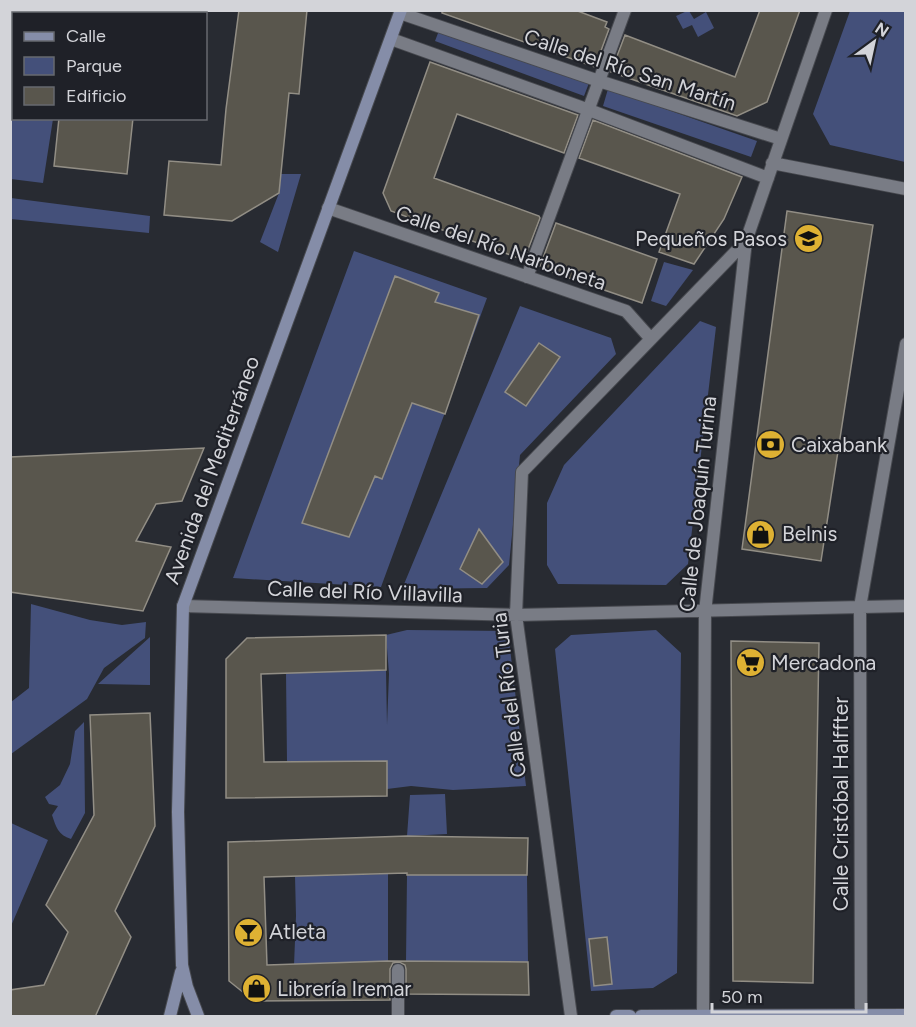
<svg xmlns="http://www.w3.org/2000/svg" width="916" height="1027" font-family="Figtree,sans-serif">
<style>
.green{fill:#44507a}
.building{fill:#59564d;stroke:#928e85;stroke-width:1.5}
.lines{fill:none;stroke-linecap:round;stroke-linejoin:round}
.street-casing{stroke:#47494f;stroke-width:14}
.secondary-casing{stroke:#47494f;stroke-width:14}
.street{stroke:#797c85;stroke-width:12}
.secondary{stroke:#858da8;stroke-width:12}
.labels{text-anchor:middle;stroke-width:4.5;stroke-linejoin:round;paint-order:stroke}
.street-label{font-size:21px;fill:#d3d4d9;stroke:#1f2128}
.poi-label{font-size:21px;fill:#d3d4d9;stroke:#1f2128;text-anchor:start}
</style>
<rect width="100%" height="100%" fill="#282b32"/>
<!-- green -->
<path class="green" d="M22 10H143L144 13H21Z
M687 11H689L694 19 706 12 714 28 698 37 692 25 683 29 676 16Z
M850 11H905V162L830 145 813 114Z
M440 28 589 83 584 96 435 41Z
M11 59H13L14 118 53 119 43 183 11 179Z
M608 89 757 141 751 157 603 106Z
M281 174H301L278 252 260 242 279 193Z
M11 198 150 216 149 233 11 219Z
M354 251 487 298 381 587 233 578Z
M664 262 693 270 666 306 651 301Z
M520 306 611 338 616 354 520 455 509 565 487 588 402 589Z
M700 321 716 327 688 564 666 585 558 584 547 565V503L564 465Z
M31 604 90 620 122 625 146 622 145 638 104 668 87 699 11 754V702L29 688Z
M407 630 508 631 526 786 453 790 411 786 387 789V761L287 762 286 673 386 670 387 725 389 674 386 635Z
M656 630 681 653 677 973 653 988 591 991 555 649 571 635Z
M150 637V685L98 684Z
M84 722 85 813 71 839C58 835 56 827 52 815L58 806 49 804 45 797 60 785 70 764 75 731Z
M445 794 447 834 407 836 410 795Z
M11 823 48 840 11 926Z
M388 874V961L294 965 296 916 295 876Z
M407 875H527L528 962 406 961Z"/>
<!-- building -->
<path class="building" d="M239 10H307L299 94 289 93 279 193 232 221 164 215 169 161 221 165 226 109Z
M442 10H575L607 22 605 27 609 29 595 67 442 13Z
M760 10H800L767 102 737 116 611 72 625 35 735 77Z
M430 62 578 115 564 153 457 114 434 178 539 216 540 218 524 260 391 211 383 193Z
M59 118H133L127 174 54 166Z
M593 120 742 177 724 219 694 264 659 252 680 194 579 158Z
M787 211 873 225 821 561 742 549Z
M556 223 657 259 642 303 543 269 544 267 540 266Z
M395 276 439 293 435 302 479 315 445 414 412 403 382 479 375 476 349 537 302 523Z
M539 343 560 357 526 406 505 392Z
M204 448 182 501 156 504 136 541 171 547 143 611 10 592V457Z
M479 529 503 562 482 584 460 569Z
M386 635V670L261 674 264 762 387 761V796L226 798V659L247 638Z
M731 641 819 643 813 983 733 981Z
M150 713 155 826 115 911 131 937 95 1017H10V990L44 985 68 932 46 905 94 815 90 715Z
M407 836 528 838 527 875H407V873L264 877 267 965 388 961 528 962 529 995 406 994V969L405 965 399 962 393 963 390 969V1000L254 1001 229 981 228 842Z
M607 937 612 984 594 986 589 939Z"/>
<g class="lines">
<defs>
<path id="street" d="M400 13 599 81 781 139
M10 19 12 10
M391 39 589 110 768 178
M772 163 906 189
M328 208 626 311 651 339
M527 277 625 10
M183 606 516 615 906 606
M861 1015 860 607 906 344
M398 1016V970
M571 1016 516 615 522 472 746 241
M703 1016 705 612 746 241 826 10"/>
<path id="secondary" d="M170 1016 181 972
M198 1016 187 987 182 965 178 812 183 606 401 10
M616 1016H630
M641 1016 906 1015"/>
</defs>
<!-- street casing -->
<use href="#street" class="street-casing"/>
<!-- secondary casing -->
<use href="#secondary" class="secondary-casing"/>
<!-- street -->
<use href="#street" class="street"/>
<!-- secondary -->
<use href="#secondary" class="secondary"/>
</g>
<!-- icons -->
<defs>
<symbol id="school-disc" viewBox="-11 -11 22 22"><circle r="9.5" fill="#deb133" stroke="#1f2128"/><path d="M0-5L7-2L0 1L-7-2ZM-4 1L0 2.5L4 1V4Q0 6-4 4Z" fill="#111"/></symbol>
<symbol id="bank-disc" viewBox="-11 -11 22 22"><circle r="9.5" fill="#deb133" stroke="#1f2128"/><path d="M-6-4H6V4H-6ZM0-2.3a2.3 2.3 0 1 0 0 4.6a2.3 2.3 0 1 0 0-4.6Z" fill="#111"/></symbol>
<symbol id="shop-disc" viewBox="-11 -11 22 22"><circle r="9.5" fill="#deb133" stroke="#1f2128"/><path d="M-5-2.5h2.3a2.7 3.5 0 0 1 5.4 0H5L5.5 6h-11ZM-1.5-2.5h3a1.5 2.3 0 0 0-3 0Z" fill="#111"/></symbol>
<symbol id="supermarket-disc" viewBox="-11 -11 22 22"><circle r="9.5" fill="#deb133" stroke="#1f2128"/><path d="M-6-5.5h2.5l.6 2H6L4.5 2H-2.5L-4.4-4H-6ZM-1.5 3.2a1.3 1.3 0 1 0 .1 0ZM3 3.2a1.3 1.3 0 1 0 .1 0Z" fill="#111"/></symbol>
<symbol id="bar-disc" viewBox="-11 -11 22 22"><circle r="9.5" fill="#deb133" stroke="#1f2128"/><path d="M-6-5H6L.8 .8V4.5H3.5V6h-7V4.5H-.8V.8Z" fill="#111"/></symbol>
</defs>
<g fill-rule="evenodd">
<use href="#school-disc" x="792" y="222" width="33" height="33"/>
<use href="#bank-disc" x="754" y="428" width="33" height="33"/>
<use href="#shop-disc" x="744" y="518" width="33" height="33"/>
<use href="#supermarket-disc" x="734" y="646" width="33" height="33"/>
<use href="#bar-disc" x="232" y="916" width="33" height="33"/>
<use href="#shop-disc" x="240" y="972" width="33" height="33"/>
</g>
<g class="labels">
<!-- street labels -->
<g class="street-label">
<text transform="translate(630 70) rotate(18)" y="7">Calle del Río San Martín</text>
<text transform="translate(501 248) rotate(19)" y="7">Calle del Río Narboneta</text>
<text transform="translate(212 470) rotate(-70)" y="7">Avenida del Mediterráneo</text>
<text transform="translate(698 504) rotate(-84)" y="7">Calle de Joaquín Turina</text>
<text transform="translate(365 592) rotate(2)" y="7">Calle del Río Villavilla</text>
<text transform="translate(509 695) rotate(-97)" y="7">Calle del Río Turia</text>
<text transform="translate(841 804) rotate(-90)" y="7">Calle Cristóbal Halffter</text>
</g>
<!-- poi labels -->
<g class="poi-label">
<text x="787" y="246" text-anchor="end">Pequeños Pasos</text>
<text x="791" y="452">Caixabank</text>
<text x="782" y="541">Belnis</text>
<text x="771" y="670">Mercadona</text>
<text x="269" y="939">Atleta</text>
<text x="277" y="996">Librería Iremar</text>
</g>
</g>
<!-- border -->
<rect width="916" height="1027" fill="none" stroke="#d3d4d9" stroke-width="24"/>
<!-- legend -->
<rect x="12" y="12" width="195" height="108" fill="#1f2128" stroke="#67696f" stroke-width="1.5"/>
<rect x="24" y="32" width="30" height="9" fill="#858da8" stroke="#67696f" stroke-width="1.5"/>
<text x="66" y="42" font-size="18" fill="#d3d4d9">Calle</text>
<rect x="24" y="57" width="30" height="18" fill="#44507a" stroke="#67696f" stroke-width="1.5"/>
<text x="66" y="72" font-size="18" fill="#d3d4d9">Parque</text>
<rect x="24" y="87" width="30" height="18" fill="#59564d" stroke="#67696f" stroke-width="1.5"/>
<text x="66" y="102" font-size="18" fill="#d3d4d9">Edificio</text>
<!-- north arrow -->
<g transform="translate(874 42) rotate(33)" stroke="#1f2128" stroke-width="4.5" paint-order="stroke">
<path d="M0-4.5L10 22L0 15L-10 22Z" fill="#d3d4d9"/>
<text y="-9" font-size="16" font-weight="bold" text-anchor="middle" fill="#d3d4d9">N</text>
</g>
<!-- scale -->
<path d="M712 1003v9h154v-9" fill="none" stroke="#d3d4d9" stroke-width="3"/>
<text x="721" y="1003" font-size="18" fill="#d3d4d9" stroke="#1f2128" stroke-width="4.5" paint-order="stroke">50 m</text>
</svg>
